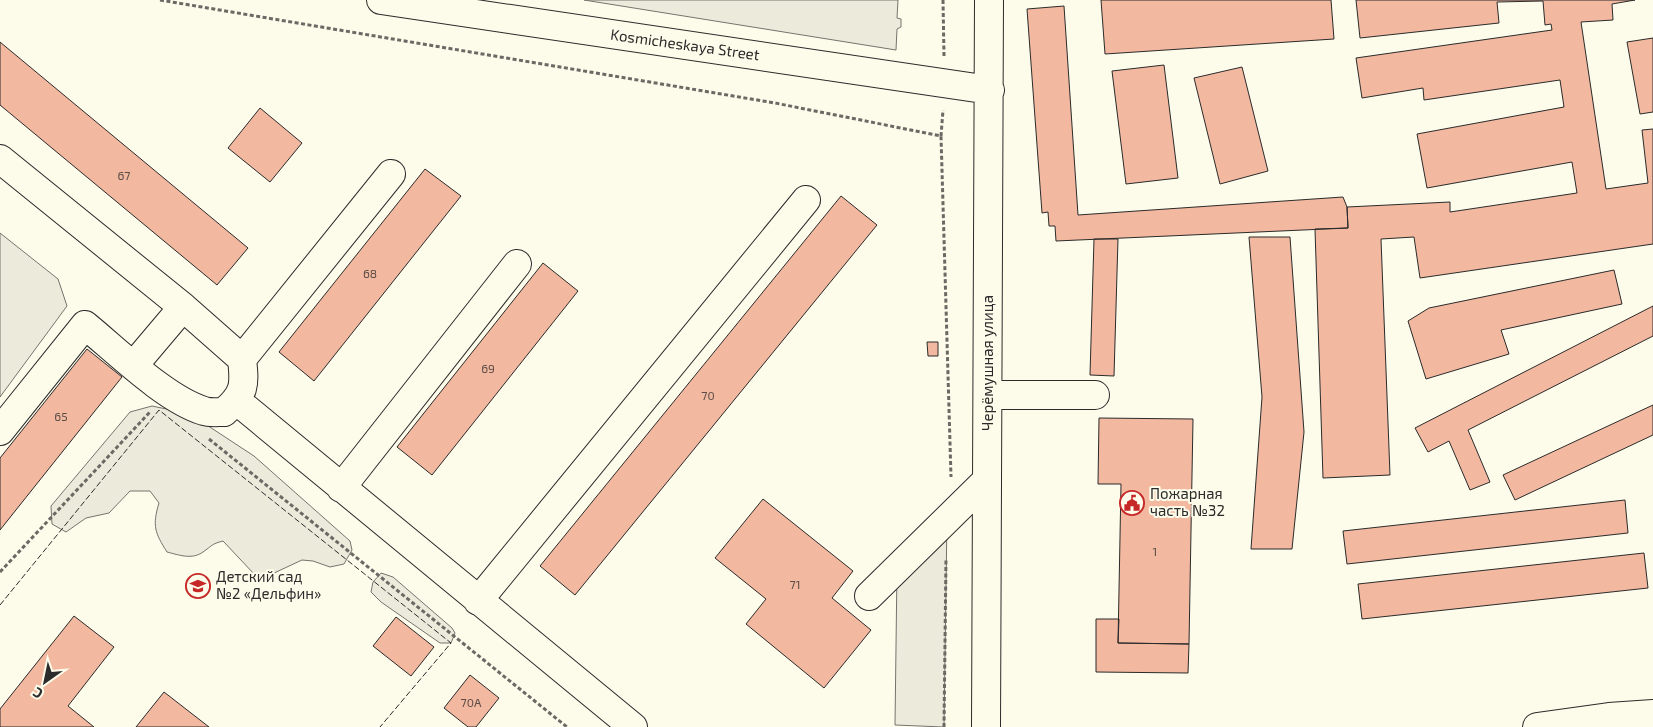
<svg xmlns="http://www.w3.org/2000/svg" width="1653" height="727" font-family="'Exo 2',sans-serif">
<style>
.green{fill:#ecebdb;stroke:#74746e}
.building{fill:#f2b8a0;stroke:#2b2b2b}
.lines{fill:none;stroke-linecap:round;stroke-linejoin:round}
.minor-casing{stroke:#2b2b2b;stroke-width:30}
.path{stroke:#6a6964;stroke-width:3;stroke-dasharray:4 2.5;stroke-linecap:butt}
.minor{stroke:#fdfbea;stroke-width:28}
.fence{stroke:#2b2b2b;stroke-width:1;stroke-dasharray:6 2.5;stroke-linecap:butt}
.labels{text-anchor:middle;stroke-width:4;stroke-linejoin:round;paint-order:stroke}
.number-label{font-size:12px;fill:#5d4e48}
.street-label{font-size:15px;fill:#2b2b2b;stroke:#fdfbea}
.poi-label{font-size:15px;fill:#2b2b2b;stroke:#fdfbea;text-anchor:start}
</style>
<rect width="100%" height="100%" fill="#fdfbea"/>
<!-- green -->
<path class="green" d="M584 0H898L897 18 901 19V27L897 29 896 50Z
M0 233 58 279 67 306 0 397Z
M152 406 190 414 254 456 350 541 352 550 344 564 330 567 313 561 302 560 272 574 255 575 223 541C211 544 212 546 203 552 192 560 179 555 167 552 155 533 152 526 159 503L150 491H130L109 513 86 518 66 532 52 524 51 506 130 412Z
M947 518 944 727 895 725 897 568Z
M381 573 393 577 452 628 455 633 451 643H440L381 602 371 592 373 582Z"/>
<!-- building -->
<path class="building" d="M1101 0H1331L1334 39 1105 54Z
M1356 0H1635L1612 4 1613 20 1581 22 1606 189 1648 183 1642 130 1653 129V244L1420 278 1414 237 1381 239 1390 475 1323 478 1315 229 1348 228 1347 207 1450 202V212L1577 193 1572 162 1427 188 1417 134 1564 107 1560 80 1424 100 1423 88 1362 98 1356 58 1552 30 1551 24 1545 25 1543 1 1497 2 1499 23 1360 38Z
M1064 6 1078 215 1343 197 1347 207 1348 228 1056 241 1055 226H1049L1048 212 1042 213 1027 9Z
M1653 38V112L1640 114 1627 42Z
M0 42 248 248 217 285 0 105Z
M1164 65 1178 178 1126 184 1112 71Z
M1242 67 1268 171 1220 184 1194 78Z
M260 108 302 143 270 182 228 148Z
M425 169 461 196 314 381 279 352Z
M841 196 877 225 575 595 540 566Z
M1249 237H1290L1304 432 1292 549H1251L1262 397Z
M1094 239H1118L1114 376 1090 375Z
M543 263 578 291 432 475 397 447Z
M1614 270 1622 304 1501 330 1509 354 1426 379 1408 321 1429 308Z
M1653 306V336L1468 430 1490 482 1470 490 1449 441 1428 452 1415 428Z
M927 342H938V356H928Z
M87 349 122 377 0 530V458Z
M1653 405V435L1515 500 1503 475Z
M1099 418 1193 419 1189 644 1118 643 1121 484H1098Z
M763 499 853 571 832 598 871 630 824 688 746 624 766 599 715 558Z
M1625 500 1628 533 1347 564 1343 531Z
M1644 553 1648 588 1362 619 1358 584Z
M74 616 114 647 68 706 94 727H0V709Z
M396 617 434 647 411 676 373 646Z
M1096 619H1119L1118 643 1189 644 1188 673 1096 672Z
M470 675 499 698 476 727H468L444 708Z
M164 692 209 727H136Z"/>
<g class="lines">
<defs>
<path id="minor" d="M381 0 990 90
M0 159 183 307
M242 359 391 174
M988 395H1095
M237 401 633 727
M0 431 85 325C117 351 165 399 204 411 210 413 218 412 224 412 245 394 245 385 242 359L183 307 134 365
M341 488 517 264
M869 596 987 480
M478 601 806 200
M986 727 989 0
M1537 727 1609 717 1653 714"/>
</defs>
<!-- minor casing -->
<use href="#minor" class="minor-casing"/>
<!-- path -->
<path class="path" d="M160 0 775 103 941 136 951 477
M943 0 944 56
M941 136 943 110
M209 439 567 727
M0 572 150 412
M944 727 946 558"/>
<!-- minor -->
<use href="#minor" class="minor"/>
<!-- fence -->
<path class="fence" d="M0 605 159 410 451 643 380 727"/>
</g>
<!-- icons -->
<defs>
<symbol id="civic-ring" viewBox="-11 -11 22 22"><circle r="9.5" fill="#fdfbea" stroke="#c62828" stroke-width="1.5"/><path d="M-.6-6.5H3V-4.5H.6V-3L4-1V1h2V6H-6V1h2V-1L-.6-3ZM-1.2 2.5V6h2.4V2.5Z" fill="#c62828"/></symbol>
<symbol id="school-ring" viewBox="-11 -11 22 22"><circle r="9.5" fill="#fdfbea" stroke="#c62828" stroke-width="1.5"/><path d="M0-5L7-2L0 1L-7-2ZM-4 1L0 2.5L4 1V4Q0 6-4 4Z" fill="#c62828"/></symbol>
</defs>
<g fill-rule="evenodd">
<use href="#civic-ring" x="1118" y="489" width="28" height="28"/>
<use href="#school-ring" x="184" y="572" width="28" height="28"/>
</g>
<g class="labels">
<!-- number labels -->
<g class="number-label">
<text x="124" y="180">67</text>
<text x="370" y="278">68</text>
<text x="488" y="373">69</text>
<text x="708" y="400">70</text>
<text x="61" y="421">65</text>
<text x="1155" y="556">1</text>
<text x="795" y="589">71</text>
<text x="471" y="707">70А</text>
</g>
<!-- street labels -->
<g class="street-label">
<text transform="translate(685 45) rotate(8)" y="5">Kosmicheskaya Street</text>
<text transform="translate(988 363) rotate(-90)" y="5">Черёмушная улица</text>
</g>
<!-- poi labels -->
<g class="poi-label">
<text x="1150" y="499">Пожарная<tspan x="1150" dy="17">часть №32</tspan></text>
<text x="216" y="582">Детский сад<tspan x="216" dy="17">№2 «Дельфин»</tspan></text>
</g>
</g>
<!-- north arrow -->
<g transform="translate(45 682) rotate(213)" stroke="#fdfbea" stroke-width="4" paint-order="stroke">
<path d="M0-4L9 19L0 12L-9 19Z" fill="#2b2b2b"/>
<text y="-8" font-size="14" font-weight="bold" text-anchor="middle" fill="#2b2b2b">С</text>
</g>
</svg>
